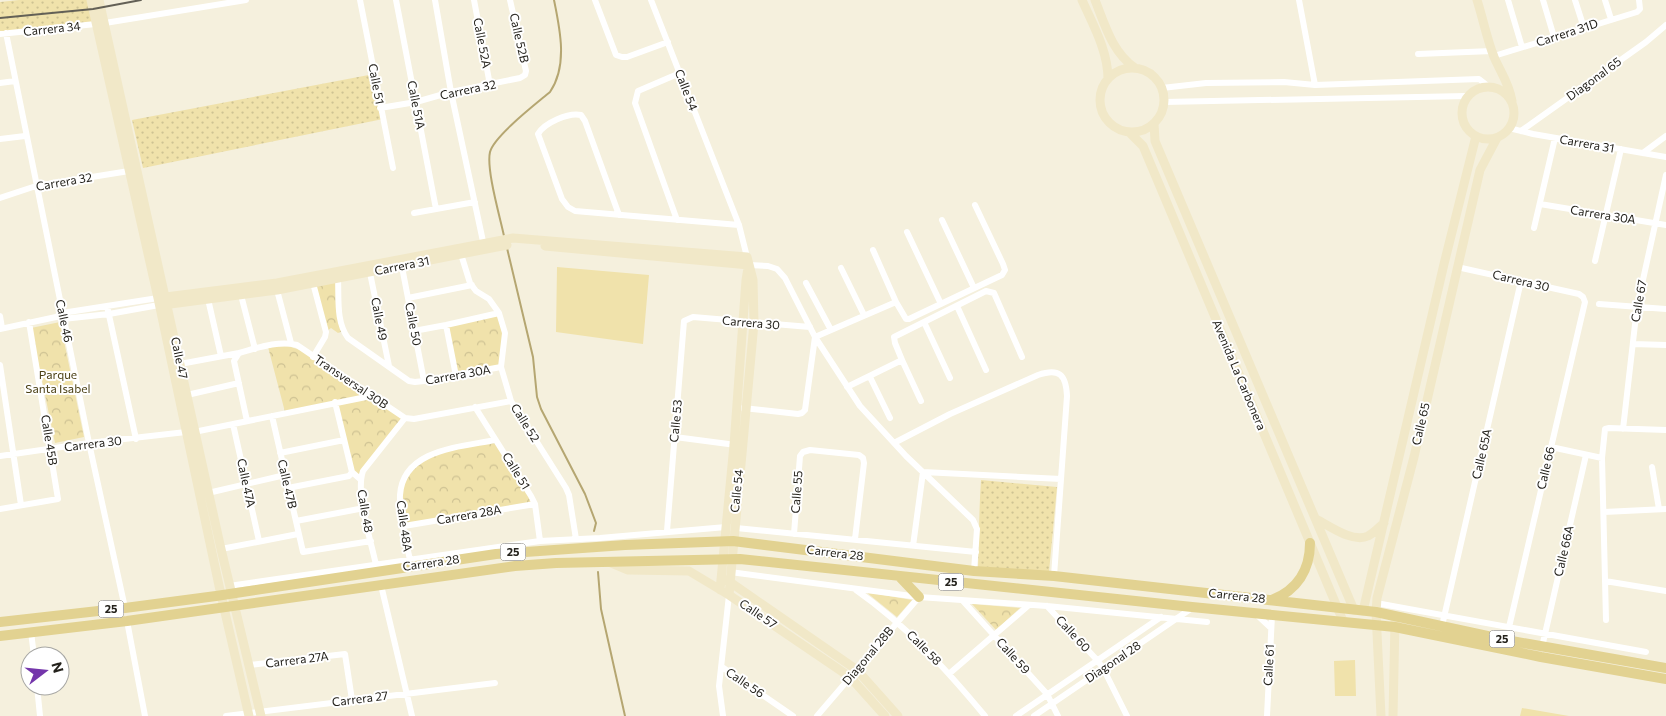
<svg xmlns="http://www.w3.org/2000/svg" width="1666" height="716" font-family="Commissioner,sans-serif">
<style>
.grass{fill:url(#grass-dots)}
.park{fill:url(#park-crowns)}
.garden{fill:#f0e2ab}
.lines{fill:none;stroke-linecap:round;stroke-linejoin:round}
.stream{stroke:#b5a671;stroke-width:2}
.street{stroke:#fff;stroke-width:6}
.secondary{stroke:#f1e8c8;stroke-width:9}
.primary{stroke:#e2d291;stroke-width:10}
.rail{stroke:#636056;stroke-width:2}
.labels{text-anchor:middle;stroke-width:4;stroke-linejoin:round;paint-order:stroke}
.shield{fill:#fff;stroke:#666460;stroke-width:1}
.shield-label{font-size:11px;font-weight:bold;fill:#24221c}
.street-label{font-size:12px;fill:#24221c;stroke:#fff}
.park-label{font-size:12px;fill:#4b4015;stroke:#fff}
</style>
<defs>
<pattern id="grass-dots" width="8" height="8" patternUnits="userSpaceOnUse" patternTransform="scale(1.25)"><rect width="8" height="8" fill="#f0e2ab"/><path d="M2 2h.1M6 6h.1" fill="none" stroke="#cec293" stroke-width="1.8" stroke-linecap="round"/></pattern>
<pattern id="park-crowns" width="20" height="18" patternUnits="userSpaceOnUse" patternTransform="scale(1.25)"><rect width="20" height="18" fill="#f0e2ab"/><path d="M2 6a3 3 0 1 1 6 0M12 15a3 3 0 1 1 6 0" fill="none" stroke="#cec293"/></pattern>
</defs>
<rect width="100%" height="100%" fill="#f5f0dd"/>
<!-- grass -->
<path class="grass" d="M19 0H91L96 24 0 34V2Z
M374 74 383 119 143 168 132 120Z
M981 480 1057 487 1049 572 978 568C979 538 979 509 981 480Z"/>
<!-- park -->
<path class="park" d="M338 279 343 331 338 333 331 328 326 332 313 283Z
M499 313 505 333 501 367 456 376 447 325Z
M60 322 84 437 55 443 31 328Z
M288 346 303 351 370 396 285 412 268 347Z
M371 396 403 418 359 477 353 471 336 403Z
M495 440 535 504 404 526 400 503 406 475 424 457Z
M866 592 912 600 897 617Z
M972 604 1020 608 996 630Z"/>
<!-- garden -->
<path class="garden" d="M557 267 649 275 643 344 556 332Z
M1355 660 1356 696H1335L1334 661Z
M1522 708 1569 716H1520Z"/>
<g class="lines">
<!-- stream -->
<path class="stream" d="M504 236C500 217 486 169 490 152 494 136 537 103 550 92 568 66 560 29 554 0
M507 248 533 357 537 397 541 409 585 494 596 523 594 531
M598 572 601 609 625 716"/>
<!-- street -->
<path class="street" d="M360 0 393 168
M396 0 436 209
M435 0 451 92 484 246
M474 0 490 85
M595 0 616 55 622 57H627L668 42
M651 0 739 225 747 257
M1299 0 1315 85
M1508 0 1522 47
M1543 0 1554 37
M1575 0 1584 28
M1605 0 1611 19
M6 33 89 443 125 608
M0 34 105 23 246 0
M1418 54 1492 51
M1494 56 1637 12 1640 9 1639 0
M0 83 15 81
M1162 88 1206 83 1284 82 1315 85 1479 79 1488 86
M1164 102 1467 96
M380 108 416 102 451 92 520 78 525 75 526 71 510 0
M1509 128 1533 134 1666 157
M1521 131 1646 42 1666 25
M0 139 25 136
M1643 153 1666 136
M0 198 36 186 129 171
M1540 204 1666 225
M414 213 475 202
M619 215 585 121 581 115C569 112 544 123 538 134L562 199 568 207 575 211 739 225
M677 220 635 103 638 91 680 73
M942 220 974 288
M1534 228 1555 138
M907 232 941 304
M873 250 896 302
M461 254 470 283 476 291 489 299 499 313 505 333 501 367 511 401 566 488 569 495 576 539
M1595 261 1621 149
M749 265 768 266 777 269 785 278 815 337 860 406 906 456 973 520 977 529 974 571
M402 267 424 381
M1457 267 1579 294 1583 297 1585 302 1506 640
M841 268 864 315
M370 273 389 366
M338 279C339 299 336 322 348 338L409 381 415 382 424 381 501 367
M806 283 831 330
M277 290 291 343
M241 295 255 349
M408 298 472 285
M208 299 221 356
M1599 304 1666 309
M107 306 136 439
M957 306 986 370
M0 316 2 328
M60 318 63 319 109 314 159 305
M924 322 950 378
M446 325 456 376
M0 329 56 317 62 313 158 298
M414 331 446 325 499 313
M1633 344 1666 345
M313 357 325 337 326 332 313 283
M902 360 921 401
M180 364 239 353
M0 365 21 505
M870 377 890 418
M847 387 902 360 895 343 894 337 986 291 994 293 1022 357
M187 395 239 383
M335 402 352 472 360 479
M475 407 531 496 535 504 540 541
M743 408 798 414 802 413 805 410 815 337 896 302 906 319H909L1002 275 1005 270 1003 264 975 205
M272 416 303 552 371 541
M247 421 234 361 239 353C257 348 279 340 297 345L405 418 414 419 511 401
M233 424 259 541
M1623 429 1637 307 1666 175
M194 432 371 396
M675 437 736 445
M894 443 950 414 1038 375C1059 368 1066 374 1067 396L1054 576
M1551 447 1602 458
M280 453 344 440
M0 456 89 443 186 432
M1652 467 1659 509
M288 488 349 476 352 472
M208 493 285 475
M0 509 58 499 29 322
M1604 512 1666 509
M296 521 364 508
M404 526 535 504
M667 531 684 321 693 317 810 327
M794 534 800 456 803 452 810 450 859 455 863 458 864 463 855 539
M913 546 923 472 1061 479
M221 549 298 534
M410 560C406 541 399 513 400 495 403 449 461 447 495 440
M376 565C371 540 355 494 363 471L405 418
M730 572 919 597 1047 606 1207 622
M1605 581 1666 591
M381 585 412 716
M229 586 540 541 600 538 726 527 976 552
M856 590C906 625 946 669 985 716
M963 601 1047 694 1058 716
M1376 603 1646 652
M1047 606 1097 660 1103 668 1127 716
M1256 614 1271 628
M1606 620 1602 458 1605 429 1609 428 1666 430
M127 621 145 716
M1442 626 1521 281
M31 632 34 656
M1542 647 1586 455
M249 665 345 654 352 700
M722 667 793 716
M950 673 1029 605
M37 686 40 716
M226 716 495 683
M723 716 719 686 729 595
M817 716 919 597
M1016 716 1161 617
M1034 716 1192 608
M1267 716 1272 615"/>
<!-- secondary -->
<path class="secondary" d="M91 0 158 298 221 595 249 716
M99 0 221 549 261 716
M1082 0C1093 25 1108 51 1108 79
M1095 0C1105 25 1112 52 1135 68
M1477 0C1483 19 1487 39 1494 57 1501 73 1509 83 1512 101
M1100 100a32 32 0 1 1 64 0a32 32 0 1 1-64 0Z
M1462 113a26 26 0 1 1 52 0a26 26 0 1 1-52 0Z
M1154 123 1155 141 1354 610
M1129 132 1143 146 1343 621
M545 246 749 265
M158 298 277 283 513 238 747 257 753 280 754 323 729 595
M163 305 277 290 507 245
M1316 519C1330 526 1352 543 1368 536 1374 533 1379 527 1384 523
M609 562 628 570 689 571 729 595 850 677 885 716
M727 580 857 670 898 716
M720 590 734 445 746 280 748 268
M1363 611 1444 264 1476 136
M1381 716 1376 612 1377 598 1414 457 1480 170 1497 138
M1393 716 1395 621"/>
<!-- primary -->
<path class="primary" d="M899 576 919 597
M1272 600C1297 590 1310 570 1310 543
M0 622 125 608 216 596 496 554 625 545 733 541 974 571 1054 576 1376 612 1506 640 1666 668
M0 636 127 621 515 566 556 563 740 559 1192 607 1395 627 1541 657 1666 679"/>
<!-- rail -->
<path class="rail" d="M0 18 93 9 141 0"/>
</g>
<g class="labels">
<!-- shield labels -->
<g class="shield">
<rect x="500.5" y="543.5" width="25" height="17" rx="4"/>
<rect x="938.5" y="573.5" width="25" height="17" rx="4"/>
<rect x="98.5" y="600.5" width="25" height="17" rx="4"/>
<rect x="1489.5" y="630.5" width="25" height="17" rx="4"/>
</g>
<g class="shield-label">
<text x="513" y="556">25</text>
<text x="951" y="586">25</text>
<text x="111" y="613">25</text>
<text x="1502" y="643">25</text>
</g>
<!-- street labels -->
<g class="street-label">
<text transform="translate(52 29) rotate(-6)" y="4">Carrera 34</text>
<text transform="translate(1567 33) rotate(-18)" y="4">Carrera 31D</text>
<text transform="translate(519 38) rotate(77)" y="4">Calle 52B</text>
<text transform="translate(482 43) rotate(79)" y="4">Calle 52A</text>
<text transform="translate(1594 79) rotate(-36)" y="4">Diagonal 65</text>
<text transform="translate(376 84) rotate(79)" y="4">Calle 51</text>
<text transform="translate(468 90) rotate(-12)" y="4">Carrera 32</text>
<text transform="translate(686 90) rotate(69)" y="4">Calle 54</text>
<text transform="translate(416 105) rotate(79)" y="4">Calle 51A</text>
<text transform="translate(1587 144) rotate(10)" y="4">Carrera 31</text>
<text transform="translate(64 182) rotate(-10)" y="4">Carrera 32</text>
<text transform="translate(1603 215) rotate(9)" y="4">Carrera 30A</text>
<text transform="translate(402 266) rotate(-11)" y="4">Carrera 31</text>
<text transform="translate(1521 281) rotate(13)" y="4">Carrera 30</text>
<text transform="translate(1639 301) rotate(-80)" y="4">Calle 67</text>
<text transform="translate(379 319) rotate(79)" y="4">Calle 49</text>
<text transform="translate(64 321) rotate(78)" y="4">Calle 46</text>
<text transform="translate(751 323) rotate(5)" y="4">Carrera 30</text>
<text transform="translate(413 324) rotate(79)" y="4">Calle 50</text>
<text transform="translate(179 358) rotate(78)" y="4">Calle 47</text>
<text transform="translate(458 375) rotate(-10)" y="4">Carrera 30A</text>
<text transform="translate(1239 375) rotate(67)" y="4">Avenida La Carbonera</text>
<text transform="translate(351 382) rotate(34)" y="4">Transversal 30B</text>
<text transform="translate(676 421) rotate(-85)" y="4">Calle 53</text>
<text transform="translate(525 423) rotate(58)" y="4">Calle 52</text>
<text transform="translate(1421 424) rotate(-77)" y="4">Calle 65</text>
<text transform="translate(49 440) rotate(81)" y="4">Calle 45B</text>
<text transform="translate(93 444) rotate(-7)" y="4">Carrera 30</text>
<text transform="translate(1482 454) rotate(-77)" y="4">Calle 65A</text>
<text transform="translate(1546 468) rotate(-77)" y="4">Calle 66</text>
<text transform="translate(516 471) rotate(58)" y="4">Calle 51</text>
<text transform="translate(246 483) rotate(78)" y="4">Calle 47A</text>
<text transform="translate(287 484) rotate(77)" y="4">Calle 47B</text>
<text transform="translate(737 491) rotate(-84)" y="4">Calle 54</text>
<text transform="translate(797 492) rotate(-86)" y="4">Calle 55</text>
<text transform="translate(365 511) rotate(80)" y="4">Calle 48</text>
<text transform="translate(469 515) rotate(-10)" y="4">Carrera 28A</text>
<text transform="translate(404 526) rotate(82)" y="4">Calle 48A</text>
<text transform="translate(1564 551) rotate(-77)" y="4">Calle 66A</text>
<text transform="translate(835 553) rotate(7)" y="4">Carrera 28</text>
<text transform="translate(431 563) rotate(-8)" y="4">Carrera 28</text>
<text transform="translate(1237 596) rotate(6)" y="4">Carrera 28</text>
<text transform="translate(758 614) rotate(34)" y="4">Calle 57</text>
<text transform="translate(1073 634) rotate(47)" y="4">Calle 60</text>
<text transform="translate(924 648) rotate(45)" y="4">Calle 58</text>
<text transform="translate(868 656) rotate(-50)" y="4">Diagonal 28B</text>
<text transform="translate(1013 656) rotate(48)" y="4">Calle 59</text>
<text transform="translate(297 660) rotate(-7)" y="4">Carrera 27A</text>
<text transform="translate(1113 662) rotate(-34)" y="4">Diagonal 28</text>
<text transform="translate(1269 665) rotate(-87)" y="4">Calle 61</text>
<text transform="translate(745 683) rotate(34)" y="4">Calle 56</text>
<text transform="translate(360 699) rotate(-7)" y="4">Carrera 27</text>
</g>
<!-- park labels -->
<g class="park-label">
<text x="58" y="379">Parque<tspan x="58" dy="14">Santa Isabel</tspan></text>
</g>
</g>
<!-- north arrow -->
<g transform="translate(45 671) rotate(74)"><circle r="24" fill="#ffffff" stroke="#a7a7a4"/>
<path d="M0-4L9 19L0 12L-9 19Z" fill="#7436ab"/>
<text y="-8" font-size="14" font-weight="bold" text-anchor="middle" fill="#24221c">N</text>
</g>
</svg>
